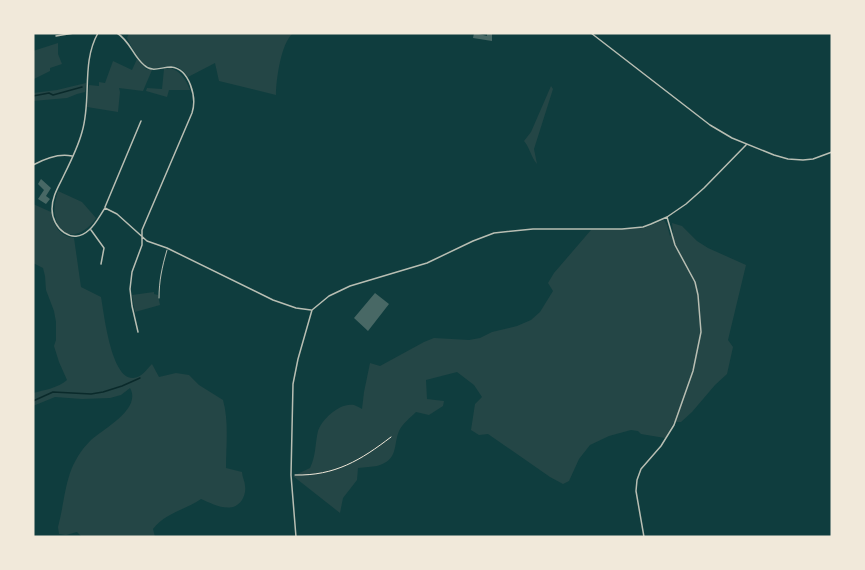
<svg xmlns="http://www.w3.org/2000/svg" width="865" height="570" font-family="'Titillium Web',sans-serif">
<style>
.green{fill:#244646}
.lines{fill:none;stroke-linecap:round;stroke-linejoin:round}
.stream{stroke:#0a2a2b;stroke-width:1.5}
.building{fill:#486865}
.path{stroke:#f1e9da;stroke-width:1}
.service{stroke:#b8beb3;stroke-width:1}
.minor{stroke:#b8beb3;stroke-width:1.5}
</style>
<rect width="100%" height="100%" fill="#0f3d3e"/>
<!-- green -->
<path class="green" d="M129 33H293C281 43 276 80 276 95L219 81 215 63 188 77C173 55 163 74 147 66 138 61 132 47 127 38Z
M58 43V54L62 64 50 68V71L34 79 33 51Z
M137 59 146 69 152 70 143 91 119 88 120 92 118 112 87 107 89 85 99 86V82L105 83 113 61 132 70Z
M170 68C181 71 186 80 190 90H169L167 97 146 91 147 88 162 89 164 69Z
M86 83 85 92 77 94 67 98 33 101V93L57 90Z
M551 86 553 89 534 149 537 164C531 157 529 146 524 141L531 132Z
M58 191 82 202 96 218C83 238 59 243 55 215 53 207 56 199 58 191Z
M33 204 51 212C54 226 59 236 74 238L81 287 101 297C104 313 111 379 133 378 141 378 147 369 152 364L159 377 176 373 189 375 199 385 223 400C229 421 226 446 226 468L242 472C242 477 245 481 245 486 246 491 244 497 242 500 232 515 213 504 201 499 185 510 165 513 153 529L155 537H82L77 532 66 535 59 534 58 527C67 493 64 467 91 440 103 429 142 409 130 388L121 395 110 398 82 399 55 397 33 406V393C44 390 58 388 67 380L59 362 54 346 56 340V322L54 311 46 290 45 276 43 268 33 263Z
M664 220 667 225 670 236 673 233 672 223 682 226 697 241 708 248 746 265 728 340 733 347 727 374 715 385 692 412 681 422H674L665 438 641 434 638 431 631 430 609 436 590 445 579 459 569 481 563 484 550 477 488 434 479 435 471 430 475 404 482 397 474 385 457 372 426 380 427 399 444 401 443 406 429 415 416 412C410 418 402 424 399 431 393 445 399 460 377 466 372 467 365 467 358 468L357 480 343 498 340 513 293 476 310 468C316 456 315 444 318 431 322 419 340 402 354 405 357 406 360 408 362 409L364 392 370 363 380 366 424 342 434 338 469 340 480 338 492 332 517 326 531 320 540 312 553 291 548 283 554 273 591 230 644 228Z
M154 292V294L158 295 160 305 135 312 132 295Z"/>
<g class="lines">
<!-- stream -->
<path class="stream" d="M33 96 49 93 53 95 82 87
M33 401 53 392 91 394 103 392 122 386 140 378"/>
</g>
<!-- building -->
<path class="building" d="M474 33H479V34L487 36V33H492V41L473 38Z
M41 179 51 188 46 196 50 199 46 204 38 199 44 190 38 184Z
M375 293 389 304 368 331 354 318Z"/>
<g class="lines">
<!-- path -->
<path class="path" d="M295 475C335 476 361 460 391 437"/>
<!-- service -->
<path class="service" d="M159 298C159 281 162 267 167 250"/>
<!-- minor -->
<path class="minor" d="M98 33C81 63 92 99 82 132 78 147 71 161 64 175 59 186 52 196 52 209 52 228 72 246 89 230 96 224 100 215 105 208L117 214 147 241 167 248 273 300 296 308 311 310
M117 33C130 41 133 56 144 65 152 73 161 67 171 67 190 69 197 98 192 113L142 230V245L132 272 130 289 132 306 138 332
M591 33 710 125 732 138 774 155 788 159 803 160 813 159 832 152
M56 36 74 33
M33 165C44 159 59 153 72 156
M105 207 141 121
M91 230 104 248 101 264
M296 537 291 475 293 384 298 359 312 310 329 296 350 286 427 263 473 241 494 233 533 229H622L643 227 651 224 667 217 686 204 704 188 746 145
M644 537 636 491 637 480 641 469 661 446 674 425 693 371 701 332 698 295 695 282 675 245 667 217"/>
</g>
<!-- border -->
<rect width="865" height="570" fill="none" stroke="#f1e9da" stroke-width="69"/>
</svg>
